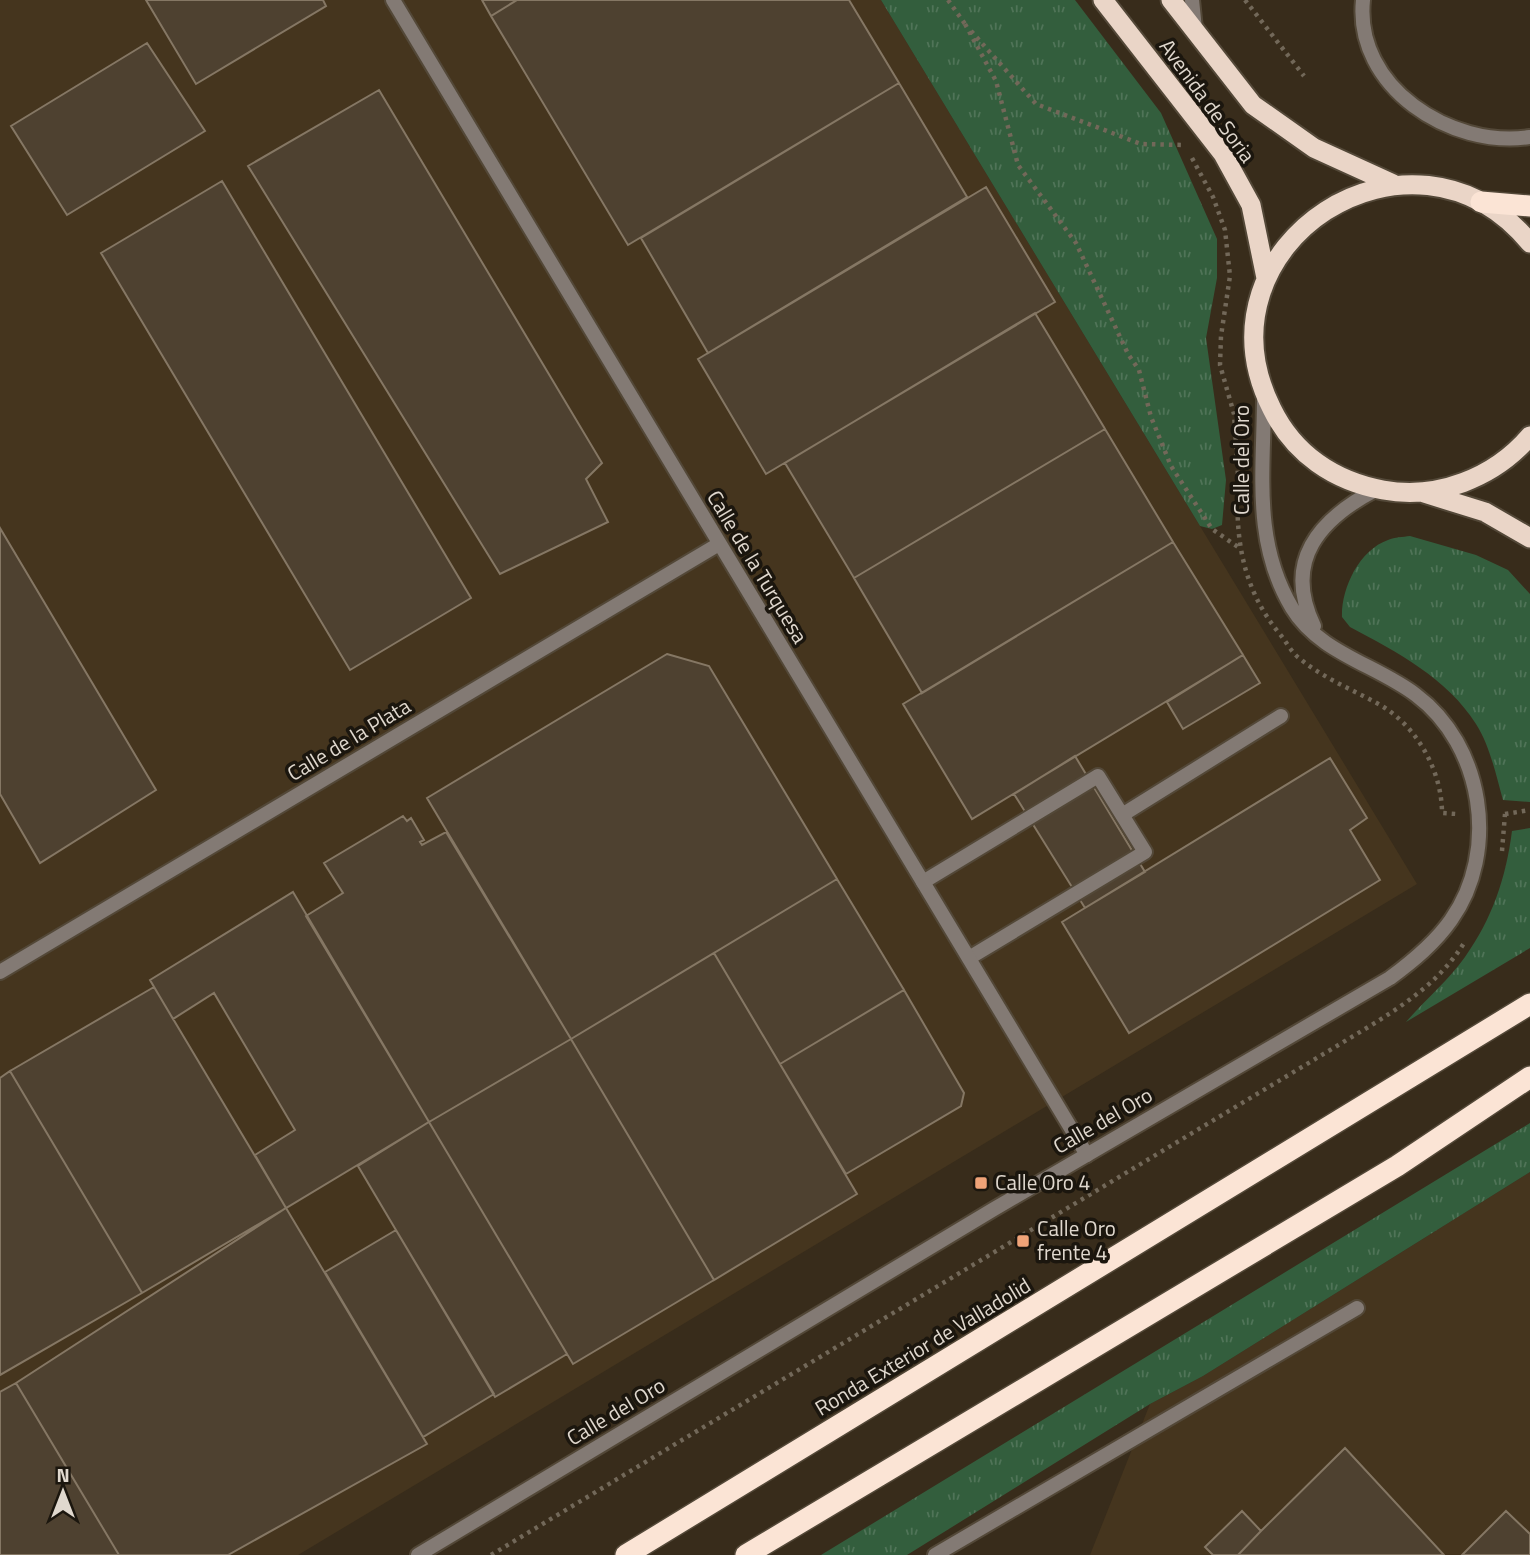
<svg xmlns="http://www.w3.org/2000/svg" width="1530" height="1555" font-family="'Titillium Web',sans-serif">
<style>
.built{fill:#45351e}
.grass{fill:url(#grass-tufts)}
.building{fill:#4e4130;stroke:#857764;stroke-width:2}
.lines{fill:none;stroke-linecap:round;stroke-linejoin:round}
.service-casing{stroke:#534838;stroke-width:18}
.minor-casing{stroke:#534838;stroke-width:18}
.tertiary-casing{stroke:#534838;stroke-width:18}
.trunk-casing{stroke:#534838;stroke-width:23}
.motorway-casing{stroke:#534838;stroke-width:24}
.path{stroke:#726859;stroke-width:4.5;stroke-dasharray:3.5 5;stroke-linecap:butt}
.service{stroke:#837a74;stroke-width:14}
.minor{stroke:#837a74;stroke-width:14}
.tertiary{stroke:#837a74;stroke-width:14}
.trunk{stroke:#ead5c7;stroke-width:19}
.motorway{stroke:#fbe4d5;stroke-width:21}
.poi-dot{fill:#efa378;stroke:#1b160e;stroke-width:2.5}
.labels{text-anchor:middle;stroke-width:7;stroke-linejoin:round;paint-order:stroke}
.street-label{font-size:21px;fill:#e0d8ce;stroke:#1b160e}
.poi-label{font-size:21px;fill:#e0d8ce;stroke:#1b160e;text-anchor:start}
</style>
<defs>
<pattern id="grass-tufts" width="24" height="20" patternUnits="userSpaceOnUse" patternTransform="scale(1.75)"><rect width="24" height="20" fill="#335e3d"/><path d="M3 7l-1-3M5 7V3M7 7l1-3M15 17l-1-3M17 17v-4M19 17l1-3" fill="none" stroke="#507458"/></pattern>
</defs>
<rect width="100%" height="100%" fill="#382c1b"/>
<!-- built -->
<path class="built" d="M0 0H881L1417 884 298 1555H0Z
M1530 1172V1555H1090L1150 1404 1203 1376Z"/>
<!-- grass -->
<path class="grass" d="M881 0H1075L1161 113 1217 239V278L1206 338 1226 480 1222 525 1212 529 1200 526Z
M1410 536 1476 555 1508 570 1530 594V802L1503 800C1496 775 1490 746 1476 724 1447 678 1397 652 1350 627L1342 617C1341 589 1359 550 1388 540 1395 537 1403 537 1410 536Z
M1530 828V948L1406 1022C1424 1001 1448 981 1465 957 1492 919 1506 878 1512 831Z
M1530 1123V1172L1203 1376 1150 1404 907 1555H821Z"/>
<!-- building -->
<path class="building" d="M146 0H323L326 6 196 84Z
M482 0H517L491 16Z
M517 0H849L899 83 628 245 491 16Z
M147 43 205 131 67 215 11 126Z
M899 83 967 197 708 353 641 238Z
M379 90 602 463 586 479 608 522 500 574 248 166Z
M222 181 471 598 350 670 101 253Z
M986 187 1055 302 766 474 698 359Z
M1035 313 1105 429 854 578 785 463Z
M1105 429 1173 542 922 693 854 578Z
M0 528 156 790 40 863 0 794Z
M1173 542 1243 655 972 819 903 704Z
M667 654 709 666 837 879 571 1039 427 798Z
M1243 655 1260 683 1183 729 1167 702Z
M1075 756 1145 872 1085 908 1014 794Z
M1330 758 1367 818 1350 830 1380 880 1129 1033 1062 922Z
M403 816 407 821 411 818 424 840 420 842 422 845 446 832 571 1039 429 1122 306 916 343 893 324 863Z
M837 879 904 990 780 1064 714 953Z
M293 892 429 1122 286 1208 255 1155 295 1130 214 993 173 1019 150 980Z
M714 953 857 1194 714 1280 571 1039Z
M154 987 286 1208 142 1293 10 1071Z
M904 990 964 1093 961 1106 846 1174 780 1064Z
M571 1039 714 1280 573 1364 429 1122Z
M10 1071 142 1293 0 1375V1078Z
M429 1122 567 1354 495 1397 358 1166Z
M286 1208 427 1444 228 1555H119L16 1383Z
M396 1230 494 1394 423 1437 325 1272Z
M16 1383 119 1555H0V1392Z
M1345 1448 1444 1555H1238L1261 1531Z
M1242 1511 1261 1531 1238 1555H1213L1205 1547Z
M1506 1511 1530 1534V1555H1462Z"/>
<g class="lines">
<defs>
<path id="service" d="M1192 0 1195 29
M1363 0C1354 87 1451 149 1530 137
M1122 815 1281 716
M923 882 1098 776 1145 852 969 958
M935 1555 1357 1308"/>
<path id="minor" d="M393 0 1087 1155
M0 972 719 544"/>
<path id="tertiary" d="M1314 626C1282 560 1321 518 1377 489
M418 1555 994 1209 1390 978C1413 961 1435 943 1451 920 1500 851 1483 745 1416 695 1377 665 1319 653 1292 608 1252 541 1264 470 1264 396"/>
<path id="trunk" d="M1103 0 1223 154 1251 205 1266 278
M1171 0 1253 105 1314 148 1393 184
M1530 243C1412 100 1189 245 1272 409 1294 454 1334 481 1383 490 1437 500 1494 478 1530 436
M1424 493 1485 512 1530 538"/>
<path id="motorway" d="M1481 202 1530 206
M626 1555 1530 1004
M746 1555 1397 1166 1530 1077"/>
</defs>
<!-- service casing -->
<use href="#service" class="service-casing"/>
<!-- minor casing -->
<use href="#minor" class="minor-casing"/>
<!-- tertiary casing -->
<use href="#tertiary" class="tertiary-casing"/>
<!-- trunk casing -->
<use href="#trunk" class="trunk-casing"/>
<!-- motorway casing -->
<use href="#motorway" class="motorway-casing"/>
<!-- path -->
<path class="path" d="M948 0 965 24
M1245 0 1304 76
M965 24 996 81 1018 165 1076 243 1128 354 1139 370 1151 417 1171 466 1212 529 1238 547
M971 31 1036 104 1141 144 1184 145
M1192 158 1213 197 1225 230 1230 276 1221 336 1220 365 1234 414 1238 475
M1238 483C1235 540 1243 589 1279 633 1286 641 1291 652 1299 658 1324 679 1354 690 1382 706 1418 728 1442 772 1442 813L1457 814
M1505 814 1530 810
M1502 851 1505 814
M491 1555 1370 1026C1407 1003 1441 980 1464 943"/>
<!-- service -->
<use href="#service" class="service"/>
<!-- minor -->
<use href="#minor" class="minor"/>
<!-- tertiary -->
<use href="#tertiary" class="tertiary"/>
<!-- trunk -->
<use href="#trunk" class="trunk"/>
<!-- motorway -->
<use href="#motorway" class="motorway"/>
</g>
<!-- markers -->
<g class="poi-dot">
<rect x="974" y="1176" width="14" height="14" rx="3.5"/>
<rect x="1016" y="1234" width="14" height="14" rx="3.5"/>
</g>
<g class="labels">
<!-- street labels -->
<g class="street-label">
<text transform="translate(1207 101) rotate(54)" y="7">Avenida de Soria</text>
<text transform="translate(1242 460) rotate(-90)" y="7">Calle del Oro</text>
<text transform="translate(757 567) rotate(59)" y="7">Calle de la Turquesa</text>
<text transform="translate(349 740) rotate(-31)" y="7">Calle de la Plata</text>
<text transform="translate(1103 1121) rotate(-30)" y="7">Calle del Oro</text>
<text transform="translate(923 1347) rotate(-31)" y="7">Ronda Exterior de Valladolid</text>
<text transform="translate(616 1412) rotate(-31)" y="7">Calle del Oro</text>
</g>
<!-- poi labels -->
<g class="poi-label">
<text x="995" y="1190">Calle Oro 4</text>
<text x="1037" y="1236">Calle Oro<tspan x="1037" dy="24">frente 4</tspan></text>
</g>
</g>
<!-- north arrow -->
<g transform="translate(63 1492)" stroke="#1b160e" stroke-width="5" paint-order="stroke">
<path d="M0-5L12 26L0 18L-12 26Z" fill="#e0d8ce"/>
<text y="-10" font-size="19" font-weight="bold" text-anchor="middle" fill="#e0d8ce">N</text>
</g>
</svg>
